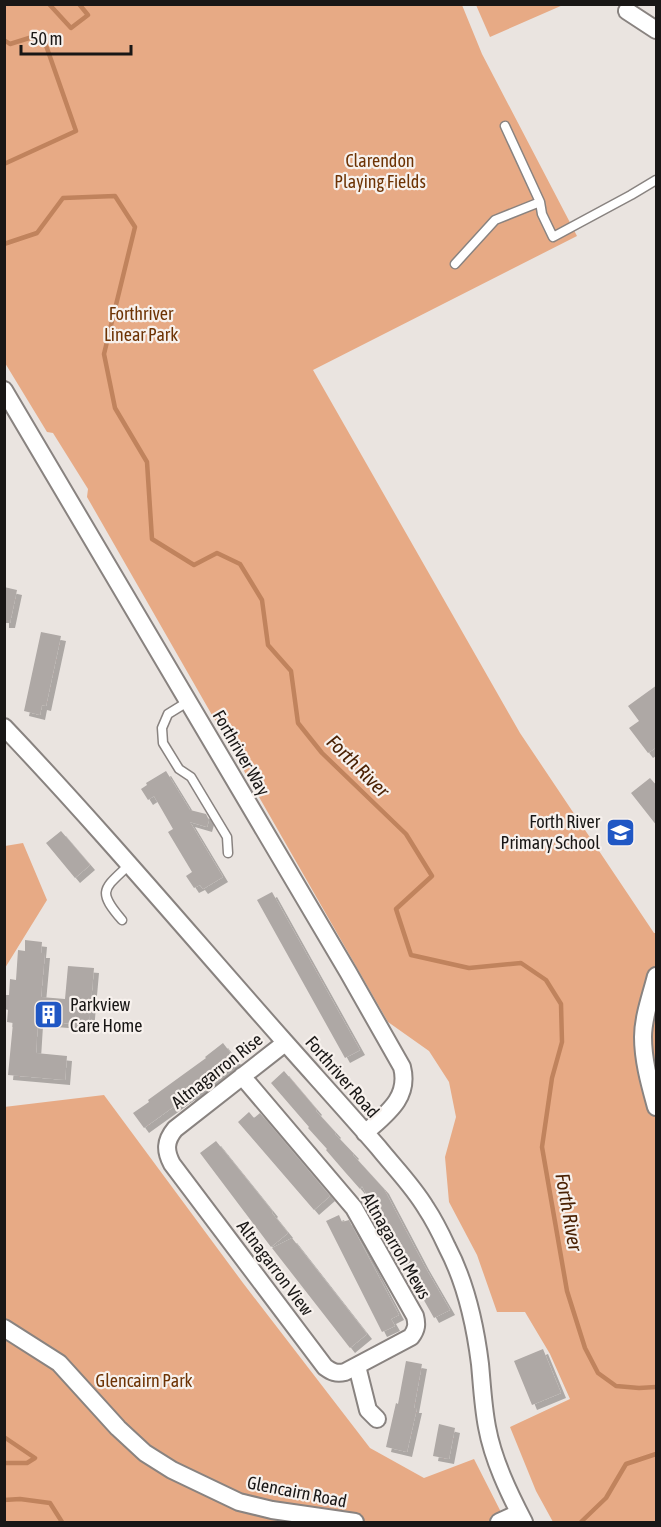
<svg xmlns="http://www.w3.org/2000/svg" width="661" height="1527" font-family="'Asap Condensed',sans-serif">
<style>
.green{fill:#e7aa85}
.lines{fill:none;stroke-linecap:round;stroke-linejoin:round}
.stream{stroke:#c0835d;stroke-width:4.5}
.building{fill:#aea8a5;filter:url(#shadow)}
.lane-casing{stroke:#898380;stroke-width:11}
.street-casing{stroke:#898380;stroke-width:20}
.lane{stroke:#fff;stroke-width:8}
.street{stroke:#fff;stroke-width:16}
.labels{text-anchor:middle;stroke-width:4.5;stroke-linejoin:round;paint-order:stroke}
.park-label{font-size:18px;fill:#6d3304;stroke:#f7f1ed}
.street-label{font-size:18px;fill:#191716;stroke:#f7f1ed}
.poi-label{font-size:18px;fill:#191716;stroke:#f7f1ed;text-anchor:end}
.water-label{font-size:20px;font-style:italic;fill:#4a2103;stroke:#f7f1ed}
</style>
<defs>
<filter id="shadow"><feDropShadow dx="5" dy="5" stdDeviation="0" flood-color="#0004"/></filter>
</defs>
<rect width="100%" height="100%" fill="#eae4e0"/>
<!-- green -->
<path class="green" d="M5 5H462L482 54 577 236 313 370 520 733 654 933H656V1522H553L536 1491 510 1427 570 1399 550 1354 525 1312H497L477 1255 449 1202 445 1157 456 1117 449 1082 429 1051 388 1022 87 497 88 489 53 433 47 432 5 363Z
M476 5H563L490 37Z
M23 843 47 900 5 968V846Z
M104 1095 243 1283 370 1448 424 1478 474 1459 506 1522H5L4 1107Z"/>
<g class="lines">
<!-- stream -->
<path class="stream" d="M49 4 71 28 88 15 79 4
M4 40 10 44 42 34 76 131 4 164
M4 244 37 233 63 198 115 196 135 227 104 354 115 408 147 462 152 539 194 565 217 553 240 564 262 600 268 645 291 671 298 723 322 753 406 834 432 876 396 909 411 955 469 968 521 963 546 980 561 1004 562 1042 552 1078 542 1147 567 1291 585 1348 598 1373 616 1386 639 1388 656 1387
M4 1437 35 1458 27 1463H4
M4 1500 20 1499 50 1503 62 1522
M581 1522 606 1498 626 1464 656 1454"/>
</g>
<!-- building -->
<path class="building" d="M4 587 17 590 10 623H4Z
M41 632 61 636 46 706 42 705 40 715 24 711Z
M657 685V747L648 753 629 728 639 721 628 706Z
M166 771 190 810 206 814 209 820 207 827 190 822 223 877 203 889 200 885 194 888 186 876 192 872 168 832 173 829 154 796 148 800 141 789 147 785 146 783Z
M650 778 657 786V826L631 793Z
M61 831 90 865 75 878 46 843Z
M272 892 360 1050 345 1058 257 900Z
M25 940 42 942 41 953H45L41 997 65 999 68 966 94 968 89 1025 38 1021 36 1053 67 1056 65 1080 8 1075 13 1023 7 1022 8 1010 5 1009 6 995H9L10 979 16 980 18 950 25 951Z
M223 1043 236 1060 190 1096V1095L144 1128 133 1113 149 1102 148 1100 206 1058 205 1057Z
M284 1071 317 1110 316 1111 336 1133 335 1134 354 1154 353 1155 384 1189 424 1265 450 1310 434 1318 405 1267 362 1186 360 1189 345 1172 326 1150 327 1149 308 1128 309 1127 271 1083Z
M249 1112 254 1118 260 1113 330 1196 314 1210 238 1122Z
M216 1141 273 1212 272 1213 288 1233 271 1247 200 1153Z
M339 1215 342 1222 349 1220 399 1315 391 1319 395 1326 382 1332 326 1221Z
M292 1238 367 1334 350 1348 272 1248Z
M543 1349 561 1393 532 1405 514 1361Z
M406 1361 422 1364 414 1408H417L407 1452 386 1447 396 1403 398 1404Z
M439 1424 455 1428 449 1459 433 1456Z"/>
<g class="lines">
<defs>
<path id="lane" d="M505 126 540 202 542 214 553 237 631 195 656 180
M455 264 495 220 540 202
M189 701 168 714 162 728 163 743 179 769 191 777 227 837 228 853
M122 920C96 890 104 889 130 864"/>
<path id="street" d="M627 11 656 30
M4 390 348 972 402 1067C410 1098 386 1114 365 1133
M4 727C101 829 191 936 284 1041 315 1076 347 1111 378 1147 394 1167 413 1186 426 1208 434 1220 441 1234 447 1247 466 1283 475 1324 480 1364 482 1385 483 1406 487 1427 493 1460 509 1493 524 1522
M656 976C651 996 643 1017 643 1037 643 1061 650 1085 656 1107
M242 1076 354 1208 415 1316C417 1324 417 1329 411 1337L345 1372C336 1374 332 1372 325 1367L172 1164C165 1151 165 1141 175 1129L285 1043
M4 1328 59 1363 118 1428 145 1453 172 1470 239 1502 272 1510 355 1522
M357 1366 368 1410 377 1419
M499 1522 519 1513"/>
</defs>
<!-- lane casing -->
<use href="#lane" class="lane-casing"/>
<!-- street casing -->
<use href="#street" class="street-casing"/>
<!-- lane -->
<use href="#lane" class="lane"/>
<!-- street -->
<use href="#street" class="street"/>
</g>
<!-- icons -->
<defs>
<symbol id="school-square" viewBox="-11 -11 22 22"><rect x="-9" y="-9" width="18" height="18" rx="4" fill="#2057c4" stroke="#f7f1ed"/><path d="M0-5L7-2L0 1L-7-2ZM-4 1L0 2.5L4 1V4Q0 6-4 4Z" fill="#fff"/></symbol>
<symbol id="building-square" viewBox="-11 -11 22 22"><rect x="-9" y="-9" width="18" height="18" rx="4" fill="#2057c4" stroke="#f7f1ed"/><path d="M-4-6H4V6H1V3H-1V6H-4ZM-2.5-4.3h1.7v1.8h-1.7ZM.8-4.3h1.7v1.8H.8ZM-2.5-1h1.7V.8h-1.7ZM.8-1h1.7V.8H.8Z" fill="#fff"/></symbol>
</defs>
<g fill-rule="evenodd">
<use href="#school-square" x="604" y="816" width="33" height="33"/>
<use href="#building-square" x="32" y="998" width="33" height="33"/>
</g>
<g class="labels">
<!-- park labels -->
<g class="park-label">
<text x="380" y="167">Clarendon<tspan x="380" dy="21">Playing Fields</tspan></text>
<text x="141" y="320">Forthriver<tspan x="141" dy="21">Linear Park</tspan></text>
<text x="144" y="1387">Glencairn Park</text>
</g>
<!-- street labels -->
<g class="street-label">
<text transform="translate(241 753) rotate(60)" y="6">Forthriver Way</text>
<text transform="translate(217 1071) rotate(-38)" y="6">Altnagarron Rise</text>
<text transform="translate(342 1077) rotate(49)" y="6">Forthriver Road</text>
<text transform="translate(396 1246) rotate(60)" y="6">Altnagarron Mews</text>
<text transform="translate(275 1268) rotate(53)" y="6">Altnagarron View</text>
<text transform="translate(297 1492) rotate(11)" y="6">Glencairn Road</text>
</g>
<!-- poi labels -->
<g class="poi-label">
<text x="600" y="828">Forth River<tspan x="600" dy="21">Primary School</tspan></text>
<text x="70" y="1011" text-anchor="start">Parkview<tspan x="70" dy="21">Care Home</tspan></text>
</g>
<!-- water labels -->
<g class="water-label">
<text transform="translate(358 766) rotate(45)" y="7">Forth River</text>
<text transform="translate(569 1212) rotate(80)" y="7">Forth River</text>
</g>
</g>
<!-- border -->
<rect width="661" height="1527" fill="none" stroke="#191716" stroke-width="12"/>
<!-- scale -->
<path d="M21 45v9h110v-9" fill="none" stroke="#191716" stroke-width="3"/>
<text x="30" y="45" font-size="18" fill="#191716" stroke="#f7f1ed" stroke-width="4.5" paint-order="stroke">50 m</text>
</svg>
